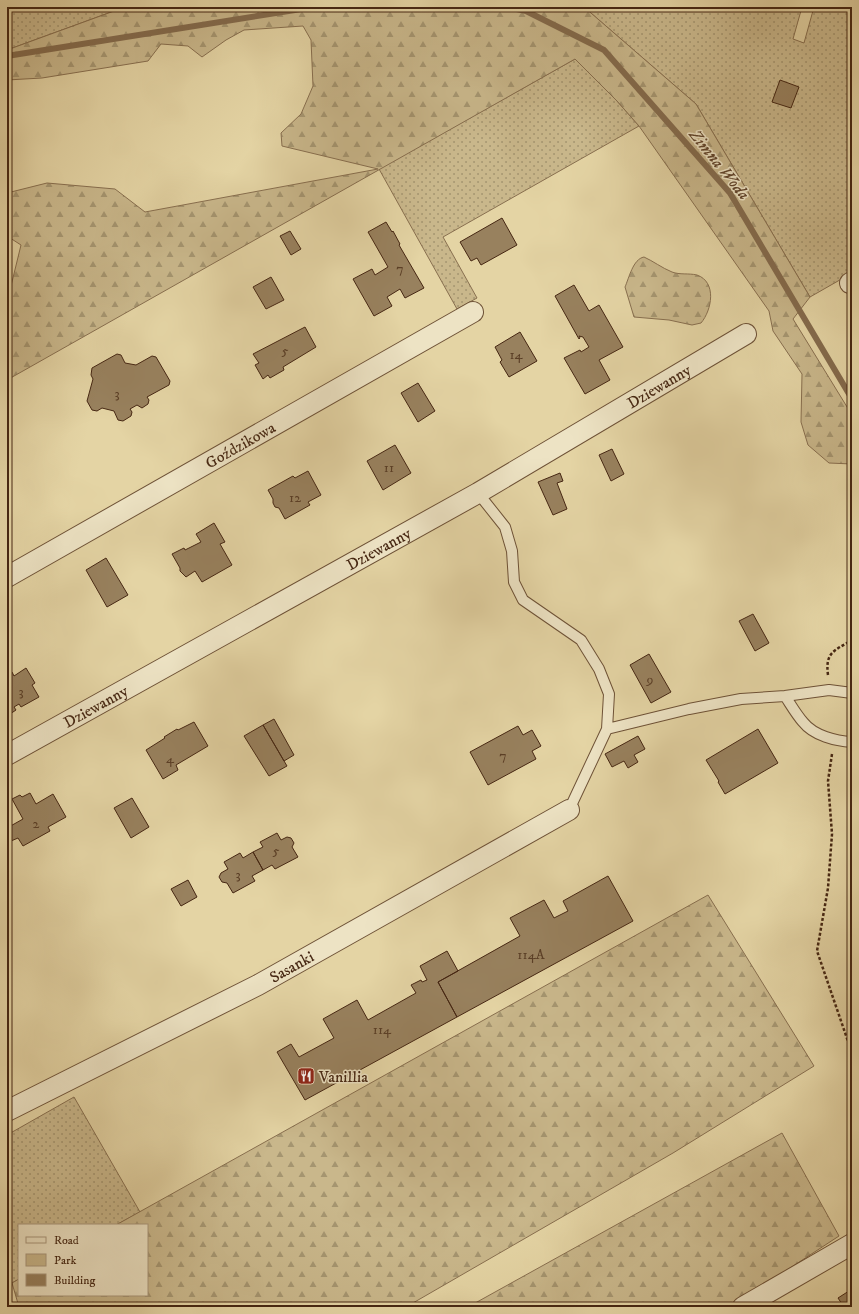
<svg xmlns="http://www.w3.org/2000/svg" width="859" height="1314" font-family="'IM FELL DW Pica',serif">
<style>
.green{fill:url(#green-dots);stroke:#886f4f}
.forest{fill:url(#forest-firs);stroke:#886f4f}
.lines{fill:none;stroke-linecap:round;stroke-linejoin:round}
.stream{stroke:#846b4d;stroke-width:6}
.building{fill:#98815e;stroke:#462713}
.lane-casing{stroke:#6e5237;stroke-width:12}
.street-casing{stroke:#6e5237;stroke-width:22}
.path{stroke:#462713;stroke-width:2.5;stroke-dasharray:3 2;stroke-linecap:butt}
.lane{stroke:#ede3c4;stroke-width:10}
.street{stroke:#ede3c4;stroke-width:20}
.labels{text-anchor:middle;stroke-width:3;stroke-linejoin:round;paint-order:stroke}
.number-label{font-size:14px;fill:#5a3e26}
.street-label{font-size:16px;fill:#462713;stroke:#ede3c4}
.poi-label{font-size:16px;fill:#462713;stroke:#ede3c4;text-anchor:start}
.water-label{font-size:17px;font-style:italic;fill:#60442b;stroke:#ede3c4}
</style>
<defs>
<pattern id="green-dots" width="8" height="8" patternUnits="userSpaceOnUse"><rect width="8" height="8" fill="#c9b78b"/><path d="M2 2h.1M6 6h.1" fill="none" stroke="#a59570" stroke-width="1.8" stroke-linecap="round"/></pattern>
<pattern id="forest-firs" width="22" height="20" patternUnits="userSpaceOnUse"><rect width="22" height="20" fill="#c9b78b"/><path d="M5 1l3.5 6h-7zM16 11l3.5 6h-7z" fill="#a59570"/></pattern>
</defs>
<rect width="100%" height="100%" fill="#e4d4a4"/>
<filter id="stains"><feTurbulence type="fractalNoise" baseFrequency=".005" numOctaves="4"/><feColorMatrix values="0 0 0 0 .2 0 0 0 0 .09 0 0 0 0 .02 0 0 0 .5 -.17"/></filter>
<radialGradient id="worn" r=".72"><stop offset=".6" stop-color="#630" stop-opacity="0"/><stop offset="1" stop-color="#630" stop-opacity=".3"/></radialGradient>
<!-- green -->
<path class="green" d="M7 7H125L7 50Z
M584 7H802L793 39 804 43 814 7H852V273L810 297 696 104Z
M575 59 617 101 639 126 443 237 477 298 457 309 379 169Z
M74 1097 140 1212 116 1225H19V1279L12 1283 7 1266V1135Z"/>
<!-- forest -->
<path class="forest" d="M125 7H584L696 104 810 297 793 319 852 415V464L829 463 808 445 801 422 802 374 773 331 769 311 639 126 617 101 575 59 7 380V287L11 286 21 245 7 236V193L47 183 115 189 145 212 378 169 282 146 281 133 301 114 313 86 311 40 303 26 244 30 226 40 202 57 188 46 161 44 148 61 42 78 7 80V50Z
M644 257C653 261 662 268 672 272 680 275 688 273 697 275 717 282 712 310 701 323L692 325 669 320 634 317 625 287C629 278 633 259 644 257Z
M708 895 814 1066 673 1153 406 1307H19L12 1283 19 1279V1295H147V1225H116Z
M782 1133 839 1236 758 1289 725 1307H468Z"/>
<g class="lines">
<!-- stream -->
<path class="stream" d="M507 7 526 11 604 50 730 193 852 399
M7 56 314 7"/>
</g>
<!-- building -->
<path class="building" d="M780 80 799 87 791 108 772 102Z
M502 218 517 245 481 265 477 258 471 261 460 242Z
M386 222 392 232 393 231 400 244 399 245 424 288 405 298 400 289 387 297 392 306 374 316 353 279 372 269 375 275 388 267 368 232Z
M290 231 301 249 291 255 280 236Z
M271 277 284 300 266 309 253 287Z
M574 285 589 311 599 305 623 347 599 360 610 380 585 394 564 358 580 350 581 352 589 347 583 337 579 336 580 338 579 339 555 296Z
M305 327 316 347 283 367 284 370 270 378 268 375 263 379 255 365 259 363 253 354Z
M520 332 537 361 509 377 500 362 502 360 495 347Z
M117 354 121 355 125 363 136 365 152 356 156 357 170 381 169 385 147 397 149 400 148 404 142 408 137 405 130 409 132 412 131 416 123 421 118 420 114 411 102 408 97 411 92 410 87 401 93 379 91 375 92 368Z
M418 383 435 411 418 422 401 393Z
M395 445 411 473 383 490 367 461Z
M612 449 624 474 611 481 599 455Z
M308 471 321 495 308 502 310 505 285 519 279 508 275 507 273 503V499L268 490 293 476 295 478Z
M560 473 563 481 557 483 567 509 553 515 538 482Z
M214 523 225 542 220 544 232 565 202 582 195 571 186 577 180 571V568L172 554 184 548 185 550 201 542 196 534Z
M106 558 128 595 107 607 86 570Z
M753 614 769 643 755 651 739 621Z
M649 654 671 692 651 703 630 665Z
M26 668 35 683 32 685 39 697 21 707 19 704 14 707 16 710 7 716V675L12 672 14 676Z
M274 719 294 755 284 761 263 725Z
M194 722 208 746 176 765 178 770 163 779 146 750 165 738 164 737 177 729 178 730Z
M263 725 287 766 269 776 244 736Z
M518 726 523 735 532 730 541 746 532 751 536 759 488 785 470 752Z
M758 729 778 763 725 794 718 782 719 781 706 760Z
M638 736 645 749 634 755 638 762 628 768 624 761 612 767 605 754Z
M30 793 36 804 53 794 66 817 48 827 50 831 23 846 18 838 11 841 7 834V828L23 819 12 799 20 795 22 797Z
M132 798 149 827 131 838 114 808Z
M277 833 281 840 287 837 291 838 294 843 292 847 298 857 275 869 272 865 263 870 253 852 263 847 260 842Z
M253 852 263 870 252 876 255 881 233 893 227 883 222 882 219 877 221 873 228 869 224 862 240 853 243 858Z
M608 876 633 921 457 1017 438 982 520 936 510 918 544 900 554 918 568 911 563 901Z
M188 880 197 897 181 906 171 889Z
M447 951 458 971 438 982 457 1017 305 1100 277 1052 291 1044 299 1057 334 1038 323 1019 357 1000 368 1020 416 993 411 985 421 980 422 982 427 980 420 966Z
M852 1289V1307H844L838 1298Z"/>
<g class="lines">
<defs>
<path id="lane" d="M478 493 505 527 512 551 514 582 523 600 581 640 599 669 609 694 607 729 569 810
M785 696C791 705 796 714 803 722 814 736 836 741 852 742
M607 729 689 709 741 699 785 696 829 690 852 693"/>
<g id="street">
<path d="M850 283 852 282"/>
<path id="s1" d="M7 577 473 312"/>
<path id="s2" d="M7 755 478 493 746 334"/>
<path id="s3" d="M7 1111 258 985 569 810"/>
<path d="M743 1307 852 1244"/>
</g>
</defs>
<!-- lane casing -->
<use href="#lane" class="lane-casing"/>
<!-- street casing -->
<use href="#street" class="street-casing"/>
<!-- path -->
<path class="path" d="M828 675C825 652 834 651 852 640
M832 754 828 781 832 834 828 888 817 951 852 1053"/>
<!-- lane -->
<use href="#lane" class="lane"/>
<!-- street -->
<use href="#street" class="street"/>
</g>
<!-- icons -->
<defs>
<symbol id="restaurant-square" viewBox="-11 -11 22 22"><rect x="-9" y="-9" width="18" height="18" rx="4" fill="#8f2418" stroke="#ede3c4"/><path d="M-5-6h1v4h1v-4h1v4h1v-4h1v5L-1.5 .5V6h-2V.5L-5-1ZM5-6V6H3V1.5H1.5Q1.5-4 5-6Z" fill="#fff"/></symbol>
</defs>
<g fill-rule="evenodd">
<use href="#restaurant-square" x="296" y="1066" width="20" height="20"/>
</g>
<g class="labels">
<!-- number labels -->
<g class="number-label">
<text x="400" y="273">7</text>
<text x="285" y="355">5</text>
<text x="516" y="359">14</text>
<text x="117" y="398">3</text>
<text x="389" y="472">11</text>
<text x="295" y="502">12</text>
<text x="650" y="684">9</text>
<text x="21" y="696">3</text>
<text x="503" y="760">7</text>
<text x="170" y="763">4</text>
<text x="36" y="828">2</text>
<text x="276" y="855">5</text>
<text x="238" y="879">3</text>
<text x="531" y="959">114A</text>
<text x="382" y="1034">114</text>
</g>
<!-- street labels -->
<g class="street-label">
<text dy="6" stroke="none"><textPath href="#s2" startOffset="749">Dziewanny</textPath></text>
<text dy="6" stroke="none"><textPath href="#s1" startOffset="268">Goździkowa</textPath></text>
<text dy="6" stroke="none"><textPath href="#s2" startOffset="425">Dziewanny</textPath></text>
<text dy="6" stroke="none"><textPath href="#s2" startOffset="101">Dziewanny</textPath></text>
<text dy="6" stroke="none"><textPath href="#s3" startOffset="319">Sasanki</textPath></text>
</g>
<!-- poi labels -->
<g class="poi-label">
<text x="319" y="1082">Vanillia</text>
</g>
<!-- water labels -->
<g class="water-label">
<text transform="translate(720 164) rotate(51)" y="6">Zimna Woda</text>
</g>
</g>
<!-- margin -->
<rect width="859" height="1314" fill="none" stroke="#e4d4a4" stroke-width="24"/>
<rect x="8" y="8" width="843" height="1298" fill="none" stroke="#462713" stroke-width="2"/>
<rect x="12" y="12" width="835" height="1290" fill="none" stroke="#462713"/>
<!-- legend -->
<rect x="18" y="1224" width="130" height="72" fill="#ede3c4" stroke="#aa987d"/>
<rect x="26" y="1237" width="20" height="6" fill="#ede3c4" stroke="#aa987d"/>
<text x="54" y="1244" font-size="12" fill="#462713">Road</text>
<rect x="26" y="1254" width="20" height="12" fill="#c9b78b" stroke="#aa987d"/>
<text x="54" y="1264" font-size="12" fill="#462713">Park</text>
<rect x="26" y="1274" width="20" height="12" fill="#98815e" stroke="#aa987d"/>
<text x="54" y="1284" font-size="12" fill="#462713">Building</text>
<rect width="100%" height="100%" filter="url(#stains)"/>
<rect width="100%" height="100%" fill="url(#worn)"/>
</svg>
